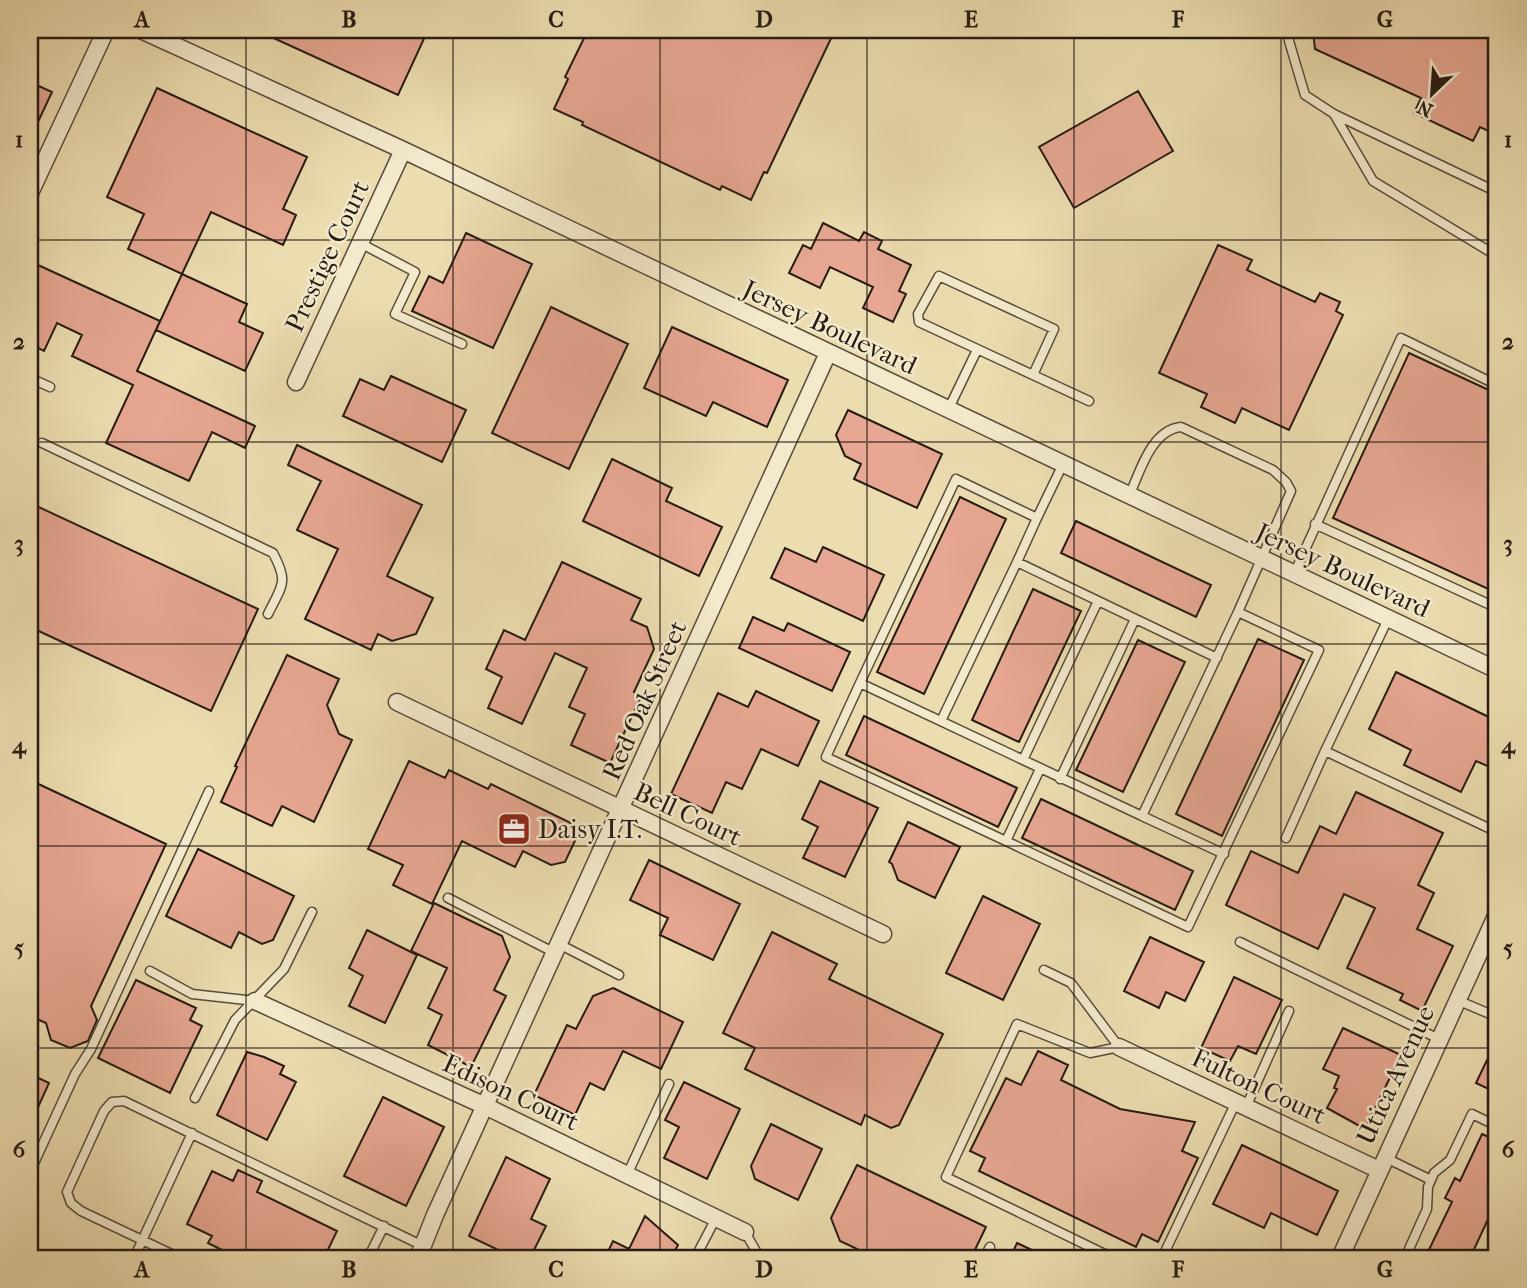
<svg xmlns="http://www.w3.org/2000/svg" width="1527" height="1288" font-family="'IM FELL French Canon',serif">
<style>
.building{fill:#e7a792;stroke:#261b14;stroke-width:2}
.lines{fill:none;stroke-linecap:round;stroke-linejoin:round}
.service-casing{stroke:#584c3b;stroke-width:11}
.minor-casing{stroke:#584c3b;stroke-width:19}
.service{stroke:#f3e9cc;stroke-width:8}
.minor{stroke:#f3e9cc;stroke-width:16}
.grid{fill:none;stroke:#261b14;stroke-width:2;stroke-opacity:0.55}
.labels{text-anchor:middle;stroke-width:5;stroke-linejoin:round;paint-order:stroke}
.street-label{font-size:26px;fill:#261b14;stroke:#f3e9cc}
.poi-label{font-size:26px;fill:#261b14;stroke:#f3e9cc;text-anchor:start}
.neatline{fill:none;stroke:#261b14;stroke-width:2.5}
.grid-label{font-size:23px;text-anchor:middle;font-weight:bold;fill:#261b14}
</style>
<rect width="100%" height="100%" fill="#ecddb0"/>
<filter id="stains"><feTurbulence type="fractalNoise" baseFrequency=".00286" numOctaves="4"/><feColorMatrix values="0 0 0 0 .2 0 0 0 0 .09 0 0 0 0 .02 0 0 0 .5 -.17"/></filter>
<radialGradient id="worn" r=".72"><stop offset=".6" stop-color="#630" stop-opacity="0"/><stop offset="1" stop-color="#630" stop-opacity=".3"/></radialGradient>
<!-- building -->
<path class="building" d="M256 30H428L398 95Z
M588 30H835L767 173 764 172 751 200 722 186 720 190 582 125 583 122 554 109 568 79 565 77Z
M1313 30H1497V135L1480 127 1473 141 1414 113 1421 98 1315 49Z
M30 82 52 92 30 139Z
M157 88 307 157 283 209 296 215 283 245 211 212 182 274 128 249 144 214 107 197Z
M1138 91 1173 151 1074 208 1039 147Z
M823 223 859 241 864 232 882 241 878 249 911 265 899 291 906 294 893 322 863 308 873 287 830 267 820 288 789 273 803 245 811 249Z
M466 233 532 264 493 348 412 311 429 276 443 283Z
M1218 245 1252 260 1247 270 1315 302 1320 293 1340 302 1336 311 1343 315 1289 430 1242 408 1235 423 1201 407 1207 394 1159 373Z
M38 265 160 321 137 371 255 426 245 448 212 432 189 481 106 443 133 385 72 356 82 335 57 323 44 351 30 344V282Z
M182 274 247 304 239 322 263 333 245 371 156 330Z
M551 307 628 344 569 469 492 433Z
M672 327 788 380 767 427 713 402 706 416 644 388Z
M1409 353 1493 392 1489 400 1497 404V593L1333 518Z
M391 376 466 410 442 462 343 416 360 379 384 390Z
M848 410 942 454 917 508 854 479 861 464 845 456 836 435Z
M297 445 422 505 387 576 433 598 416 634 392 641 378 634 371 650 305 619 338 549 297 530 321 481 288 465Z
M612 459 672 488 666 501 722 527 699 576 583 521Z
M960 497 1006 519 924 694 877 672Z
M30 503 258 609 211 711 30 627Z
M1076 521 1211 585 1196 617 1061 553Z
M823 547 884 575 863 621 771 578 785 548 816 562Z
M562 562 641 599 631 620 647 627 654 649 634 692 642 695 610 763 571 745 585 714 569 707 587 668 555 653 522 724 488 708 502 677 486 669 504 630 525 640Z
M1033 589 1081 611 1019 742 972 720Z
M753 617 784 631 788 623 850 652 832 691 739 648Z
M1258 639 1304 660 1222 836 1176 814Z
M1138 640 1185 662 1123 792 1076 770Z
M287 655 339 679 327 705 339 734 352 740 314 822 282 806 272 826 221 802 237 767 235 766Z
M1396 672 1497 721V757L1492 768 1476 761 1461 792 1404 765 1411 750 1369 729Z
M756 691 819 721 798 766 761 749 742 789 726 782 712 813 671 794 718 693 748 707Z
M864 716 1017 788 998 827 846 755Z
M409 761 445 778 449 770 488 789 491 784 581 828 565 862 551 865 523 851 515 867 462 841 432 904 393 885 403 865 368 849Z
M30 780 166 844 91 1006 97 1020 88 1041 70 1048 51 1040 46 1023 30 1016Z
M820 781 878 808 845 877 803 858 818 827 802 819Z
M1356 792 1443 833 1418 885 1434 893 1417 929 1453 946 1422 1011 1400 1000 1403 994 1347 968 1375 908 1344 894 1318 949 1226 905 1251 851 1298 873 1320 826 1336 834Z
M1041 799 1193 871 1175 910 1022 838Z
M908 822 960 847 935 898 898 880 892 864 889 862Z
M198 849 294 896 273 940 262 944 239 932 231 948 166 916Z
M649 860 740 904 713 960 660 935 668 918 630 900Z
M983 896 1040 924 1003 1000 946 973Z
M434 903 502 936 510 957 494 990 506 996 471 1067 428 1045 442 1015 428 1008 447 968 411 951Z
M367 930 417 955 385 1023 349 1006 363 976 349 968Z
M772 932 837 964 829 979 943 1034 899 1125 891 1128 865 1115 861 1125 745 1069 755 1048 723 1033Z
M1150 937 1204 962 1185 1001 1166 992 1159 1008 1124 991Z
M1234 977 1282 1000 1256 1054 1238 1046 1230 1061 1201 1048Z
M136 980 196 1008 190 1020 202 1026 170 1093 98 1058Z
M613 988 683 1022 661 1069 623 1051 604 1090 590 1083 575 1115 534 1095 567 1025 576 1029 593 996Z
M1343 1028 1401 1055 1365 1129 1327 1108 1337 1089 1334 1088 1339 1076 1323 1069Z
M1038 1051 1068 1065 1061 1080 1120 1109 1195 1122 1182 1151 1198 1158 1158 1242 1142 1234 1136 1247 979 1171 985 1158 970 1151 1006 1078 1021 1085Z
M247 1052 264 1057 284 1066 280 1074 296 1082 267 1140 217 1115Z
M1487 1060 1497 1065V1093L1476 1083Z
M30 1074 49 1083 30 1125Z
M684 1082 740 1109 707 1179 664 1158 679 1127 665 1120Z
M383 1097 444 1127 406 1206 344 1176Z
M771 1124 822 1149 798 1200 755 1179 751 1166Z
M1482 1134 1497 1141V1200L1470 1258H1425L1452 1202 1445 1198 1455 1178 1460 1181Z
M1242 1145 1338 1191 1317 1235 1271 1213 1264 1228 1213 1204Z
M506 1157 550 1179 531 1219 546 1226 530 1258H515L469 1236Z
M857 1165 986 1227 971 1258H876L840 1241 831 1218Z
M238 1170 262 1181 257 1192 337 1231 324 1258H232L230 1254 208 1243 212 1236 187 1224 212 1171 233 1181Z
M645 1216 678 1245 671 1258H605L613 1241 629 1249Z
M1017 1243 1049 1258H1010Z"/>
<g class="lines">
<defs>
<path id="service" d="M1289 30V41L1305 95 1334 114
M1497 192 1334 114 1373 181 1497 256
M360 243 415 272 395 314 462 344
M939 276 1054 329 1033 375 919 322 918 314Z
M1033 375 1089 401
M30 378 50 387
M948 410 977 350
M42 443 273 553C289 583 282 585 268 614
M1063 464 1037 518 956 479 860 683 1142 816 1238 612 1291 491 1286 482 1273 470 1181 427C1151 430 1140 472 1129 496
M1037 518 1017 562 1217 658
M1315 524 1497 608
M1294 574 1401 338 1497 385
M1388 619 1325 751 1497 832
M860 683 826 757 1006 841
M941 721 1017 562
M1023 760 1098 601
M1040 769 1006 841 1188 927 1319 650 1238 612
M1060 779 1135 619
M1142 816 1224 854
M1286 838 1325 751
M448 898 555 953
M1240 942 1439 1039
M559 944 619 975
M1044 970 1071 983 1119 1047 1090 1053 1017 1024 946 1177 1113 1258
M150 971 192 994 255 1001
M1457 1000 1497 1017
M195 1098 235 1020 284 969 312 912
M1246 1107 1289 1011
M1384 1157 1431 1180
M30 1172 75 1074 91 1049 209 791
M627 1175 669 1084
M745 1232 760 1258
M134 1258 192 1133
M180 1258 81 1211 71 1203 67 1192 104 1111 112 1102 124 1101 423 1246
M368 1258 384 1226
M695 1258 716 1218
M984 1258 990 1247
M1162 1258 1236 1102
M1405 1258 1427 1209 1428 1187 1434 1173 1450 1160 1472 1114 1497 1126"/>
<path id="minor" d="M141 30 403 150 1497 670
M30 193 106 30
M296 382 403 150
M397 702 883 934
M255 1001 485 1106 745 1232
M1119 1047 1379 1170
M418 1258 435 1215 828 353
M1340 1258 1497 914"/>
</defs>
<!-- service casing -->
<use href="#service" class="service-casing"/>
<!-- minor casing -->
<use href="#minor" class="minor-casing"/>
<!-- service -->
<use href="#service" class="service"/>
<!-- minor -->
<use href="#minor" class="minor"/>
</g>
<!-- grid -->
<path class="grid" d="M246 30V1258M453 30V1258M660 30V1258M867 30V1258M1074 30V1258M1281 30V1258M30 240H1497M30 442H1497M30 644H1497M30 846H1497M30 1048H1497"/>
<!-- icons -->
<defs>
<symbol id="office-square" viewBox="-11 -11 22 22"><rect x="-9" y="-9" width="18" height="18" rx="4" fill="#8f2418" stroke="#f3e9cc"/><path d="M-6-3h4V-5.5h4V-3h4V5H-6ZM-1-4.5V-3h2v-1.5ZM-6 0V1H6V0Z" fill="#fff"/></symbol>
</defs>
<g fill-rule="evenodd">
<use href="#office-square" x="495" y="810" width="38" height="38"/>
</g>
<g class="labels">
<!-- street labels -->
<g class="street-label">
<text transform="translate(327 256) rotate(-65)" y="9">Prestige Court</text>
<text transform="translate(830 327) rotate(25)" y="9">Jersey Boulevard</text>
<text transform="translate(1343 570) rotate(25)" y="9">Jersey Boulevard</text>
<text transform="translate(644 700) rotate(-66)" y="9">Red Oak Street</text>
<text transform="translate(688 814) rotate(25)" y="9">Bell Court</text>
<text transform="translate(1395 1075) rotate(-65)" y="9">Utica Avenue</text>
<text transform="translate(1259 1086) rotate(25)" y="9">Fulton Court</text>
<text transform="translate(511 1092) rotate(25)" y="9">Edison Court</text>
</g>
<!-- poi labels -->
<g class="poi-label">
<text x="538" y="838">Daisy I.T.</text>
</g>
</g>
<!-- margin -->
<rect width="1527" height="1288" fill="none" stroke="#ecddb0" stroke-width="77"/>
<!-- north arrow -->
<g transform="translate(1432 94) rotate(205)" stroke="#f3e9cc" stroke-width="5" paint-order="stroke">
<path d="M0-5L12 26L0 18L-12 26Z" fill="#261b14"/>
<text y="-10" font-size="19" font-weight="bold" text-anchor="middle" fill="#261b14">N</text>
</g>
<rect x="38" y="38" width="1450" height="1212" class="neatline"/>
<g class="grid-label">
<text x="142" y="27">A</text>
<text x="349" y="27">B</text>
<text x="556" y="27">C</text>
<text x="764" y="27">D</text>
<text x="971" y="27">E</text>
<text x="1178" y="27">F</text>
<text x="1385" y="27">G</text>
<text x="19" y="147">1</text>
<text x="1508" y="147">1</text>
<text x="19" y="349">2</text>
<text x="1508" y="349">2</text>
<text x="19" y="551">3</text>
<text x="1508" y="551">3</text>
<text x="19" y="753">4</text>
<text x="1508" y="753">4</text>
<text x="19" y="955">5</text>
<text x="1508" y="955">5</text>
<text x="19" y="1157">6</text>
<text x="1508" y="1157">6</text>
<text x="142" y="1277">A</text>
<text x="349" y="1277">B</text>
<text x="556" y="1277">C</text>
<text x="764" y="1277">D</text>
<text x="971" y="1277">E</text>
<text x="1178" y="1277">F</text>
<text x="1385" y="1277">G</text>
</g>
<rect width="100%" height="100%" filter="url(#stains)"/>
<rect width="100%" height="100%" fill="url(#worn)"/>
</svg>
